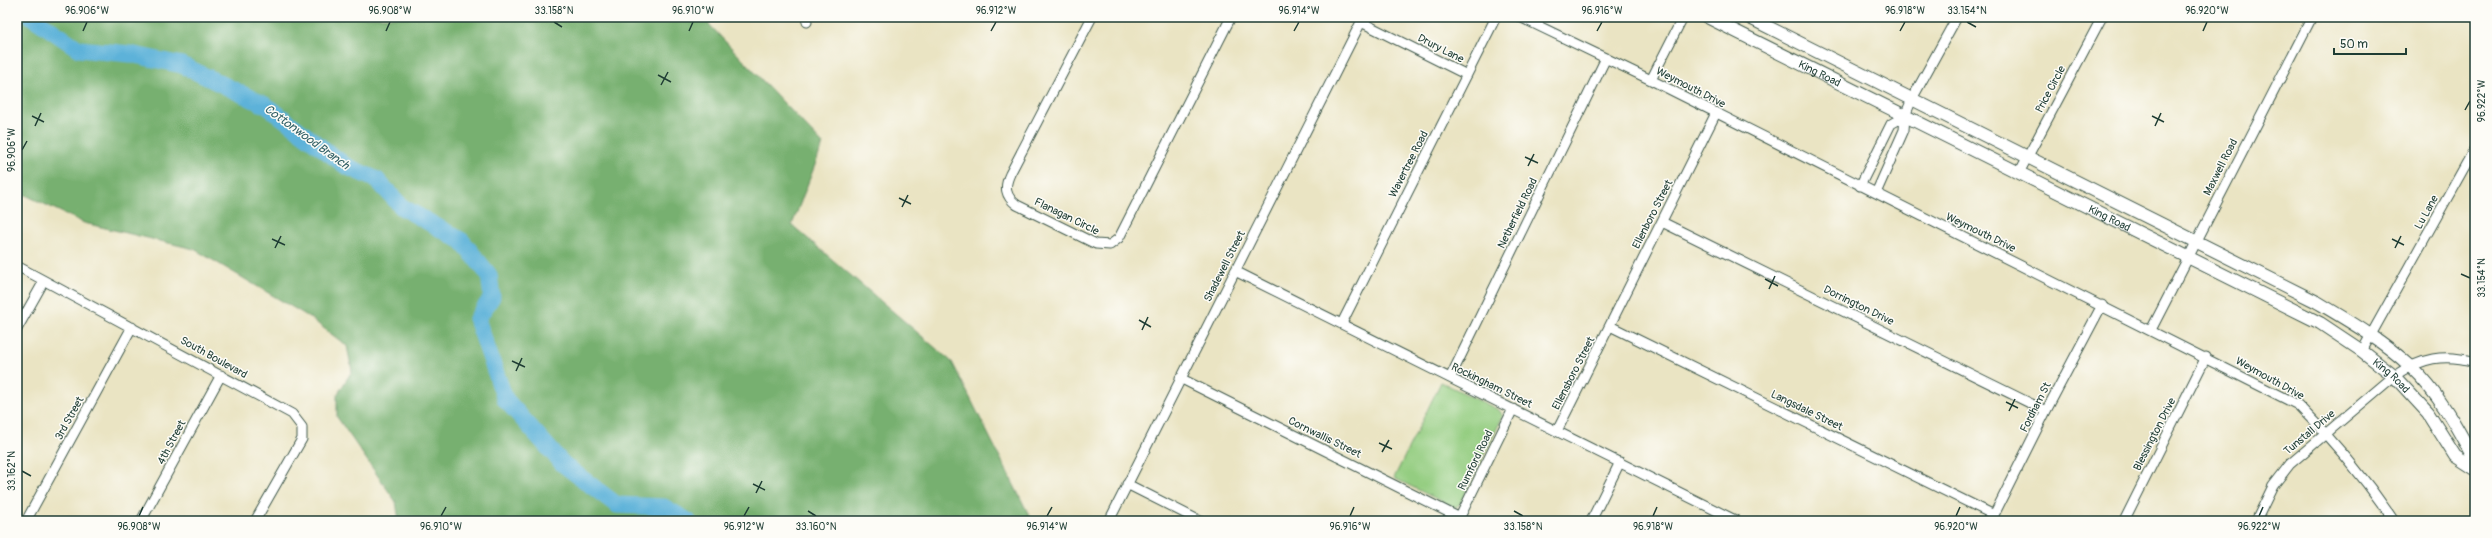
<svg xmlns="http://www.w3.org/2000/svg" width="2492" height="538" font-family="Pangolin,sans-serif">
<style>
.green{fill:#94cd81;stroke:#5a855a}
.forest{fill:#77b06f;stroke:#4b7652}
.lines{fill:none;stroke-linecap:round;stroke-linejoin:round}
.river{stroke:#5db2d9;stroke-width:17}
.street-casing{stroke:#3d5649;stroke-width:11}
.secondary-casing{stroke:#3d5649;stroke-width:14}
.street{stroke:#fff;stroke-width:9}
.secondary{stroke:#fff;stroke-width:12}
.ticks{fill:none;stroke:#1f3d34;stroke-width:1.5}
.labels{text-anchor:middle;stroke-width:3;stroke-linejoin:round;paint-order:stroke}
.street-label{font-size:11px;fill:#1f3d34;stroke:#fdfcf7}
.water-label{font-size:12px;font-style:italic;fill:#326066;stroke:#fdfcf7}
.neatline{fill:none;stroke:#1f3d34;stroke-width:1.5}
.ticks-label{font-size:10px;text-anchor:middle;fill:#1f3d34}
</style>
<rect width="100%" height="100%" fill="#fdfcf7"/>
<filter id="ink" filterUnits="userSpaceOnUse"><feTurbulence type="fractalNoise" baseFrequency=".025" numOctaves="2"/><feDisplacementMap in="SourceGraphic" scale="8" xChannelSelector="R" yChannelSelector="G"/><feConvolveMatrix kernelMatrix="1 2 1 2 8 2 1 2 1" color-interpolation-filters="sRGB"/></filter>
<filter id="wash" filterUnits="userSpaceOnUse"><feTurbulence type="fractalNoise" baseFrequency=".012" numOctaves="4" result="noise"/><feDisplacementMap in="SourceGraphic" scale="16" xChannelSelector="R" yChannelSelector="G"/><feGaussianBlur stdDeviation="0.9" result="paint"/><feColorMatrix in="noise" values="0 0 0 0 0 0 0 0 0 0 0 0 0 0 0 0 0 1.4 0 .05"/><feComposite in="paint" operator="in"/></filter>
<g filter="url(#wash)">
<rect width="100%" height="100%" fill="#eae4c3"/>
<!-- green -->
<path class="green" d="M1441 382 1499 410 1503 416 1460 504 1455 508 1394 478Z"/>
<!-- forest -->
<path class="forest" d="M17 17H702L823 144 792 225 952 362 1032 521H399L396 502 337 417V395L352 371 347 346 309 317 194 249 84 223 17 191Z"/>
<g class="lines">
<!-- river -->
<path class="river" d="M32 17 79 49 130 54 182 65 267 106 346 166 377 180 402 207 462 241 489 275 492 297 477 319 505 399 563 464 617 505 664 507 688 521"/>
</g>
</g>
<g filter="url(#ink)">
<g class="lines">
<defs>
<path id="street" d="M806 17 807 22
M1092 17 1010 174C1004 187 1005 196 1017 205L1096 244 1110 245 1119 238 1231 17
M1520 17 1651 80 2298 405C2333 440 2364 477 2392 518L2390 521
M1651 80 1683 17
M2019 173 2102 17
M1860 186 1891 124 1905 116
M1876 193 1904 130 1905 116 1912 99 1957 17
M1662 222 2046 411
M17 266 292 414 302 427V439L255 521
M1235 271 1737 521
M1342 323 1496 17
M1610 326 1994 515
M17 329 44 281
M2151 330 2312 17
M2362 351 2475 148
M1180 378 1460 518
M1450 378 1606 58
M1557 431 1716 113
M1127 484 1200 521
M26 521 132 327
M141 521 221 375
M1109 521 1361 22 1467 75
M1458 521 1513 409
M1591 521 1620 462
M1991 521 2046 411 2102 305
M2124 521 2206 357
M2256 521 2273 486 2290 464 2394 376C2421 358 2444 353 2475 362"/>
<g id="secondary">
<path id="s1" d="M1707 17 2320 323 2362 351 2394 376 2428 413 2455 456 2475 469"/>
<path d="M1748 17 2317 302C2349 321 2382 340 2410 366 2438 392 2457 427 2475 461"/>
</g>
</defs>
<!-- street casing -->
<use href="#street" class="street-casing"/>
<!-- secondary casing -->
<use href="#secondary" class="secondary-casing"/>
<!-- street -->
<use href="#street" class="street"/>
<!-- secondary -->
<use href="#secondary" class="secondary"/>
</g>
</g>
<!-- ticks -->
<path class="ticks" d="M554 22 562 27M1967 22 1976 27M83 31 87 22M386 31 390 22M689 31 693 22M991 31 996 22M1294 31 1299 22M1597 31 1602 22M1900 31 1905 22M2203 31 2207 22M658 75 671 82M661 85 668 72M2465 110 2470 101M32 116 44 122M2152 116 2164 122M35 126 41 113M2155 126 2161 113M22 150 27 141M1525 157 1538 163M1528 166 1534 154M899 198 911 204M902 207 908 195M272 239 285 245M2392 239 2404 245M275 248 281 236M2395 248 2401 236M2461 274 2470 278M1765 279 1778 286M1769 289 1775 276M1139 320 1151 327M1142 330 1148 317M512 361 525 367M516 371 522 358M2006 402 2018 408M2009 411 2015 399M1379 443 1392 449M1382 452 1389 440M22 471 31 476M753 484 765 490M756 493 762 481M808 511 816 516M1514 511 1523 516M139 516 143 507M441 516 446 507M744 516 749 507M1047 516 1052 507M1350 516 1354 507M1653 516 1657 507M1956 516 1960 507M2259 516 2263 507"/>
<g class="labels">
<!-- street labels -->
<g class="street-label">
<text transform="translate(1441 48) rotate(27)" y="4">Drury Lane</text>
<text dy="4" stroke="none"><textPath href="#s1" startOffset="126">King Road</textPath></text>
<text transform="translate(1691 87) rotate(27)" y="4">Weymouth Drive</text>
<text transform="translate(2050 89) rotate(-62)" y="4">Price Circle</text>
<text transform="translate(1408 164) rotate(-63)" y="4">Wavertree Road</text>
<text transform="translate(2220 167) rotate(-63)" y="4">Maxwell Road</text>
<text transform="translate(2426 212) rotate(-61)" y="4">Lu Lane</text>
<text transform="translate(1517 213) rotate(-64)" y="4">Netherfield Road</text>
<text transform="translate(1652 214) rotate(-63)" y="4">Ellenboro Street</text>
<text transform="translate(1067 216) rotate(26)" y="4">Flanagan Circle</text>
<text dy="4" stroke="none"><textPath href="#s1" startOffset="450">King Road</textPath></text>
<text transform="translate(1981 232) rotate(26)" y="4">Weymouth Drive</text>
<text transform="translate(1224 266) rotate(-63)" y="4">Shadewell Street</text>
<text transform="translate(1859 305) rotate(26)" y="4">Dorrington Drive</text>
<text transform="translate(214 357) rotate(29)" y="4">South Boulevard</text>
<text transform="translate(1573 373) rotate(-63)" y="4">Ellensboro Street</text>
<text dy="4" stroke="none"><textPath href="#s1" startOffset="774">King Road</textPath></text>
<text transform="translate(2270 378) rotate(29)" y="4">Weymouth Drive</text>
<text transform="translate(1492 385) rotate(26)" y="4">Rockingham Street</text>
<text transform="translate(2035 407) rotate(-63)" y="4">Fordham St</text>
<text transform="translate(1807 410) rotate(26)" y="4">Langsdale Street</text>
<text transform="translate(69 418) rotate(-61)" y="4">3rd Street</text>
<text transform="translate(2309 432) rotate(-40)" y="4">Tunstall Drive</text>
<text transform="translate(2154 434) rotate(-63)" y="4">Blessington Drive</text>
<text transform="translate(1325 437) rotate(26)" y="4">Cornwallis Street</text>
<text transform="translate(171 442) rotate(-62)" y="4">4th Street</text>
<text transform="translate(1475 460) rotate(-64)" y="4">Rumford Road</text>
</g>
<!-- water labels -->
<g class="water-label">
<text transform="translate(307 137) rotate(36)" y="4">Cottonwood Branch</text>
</g>
</g>
<!-- margin -->
<rect width="2492" height="538" fill="none" stroke="#fdfcf7" stroke-width="44"/>
<!-- scale -->
<path d="M2334 48v6h72v-6" fill="none" stroke="#1f3d34" stroke-width="2"/>
<text x="2340" y="48" font-size="12" fill="#1f3d34" stroke="#fdfcf7" stroke-width="3" paint-order="stroke">50 m</text>
<rect x="22" y="22" width="2448" height="494" class="neatline"/>
<g class="ticks-label">
<text x="87" y="14">96.906°W</text>
<text x="390" y="14">96.908°W</text>
<text x="554" y="14">33.158°N</text>
<text x="693" y="14">96.910°W</text>
<text x="996" y="14">96.912°W</text>
<text x="1299" y="14">96.914°W</text>
<text x="1602" y="14">96.916°W</text>
<text x="1905" y="14">96.918°W</text>
<text x="1967" y="14">33.154°N</text>
<text x="2207" y="14">96.920°W</text>
<text transform="translate(2481 101) rotate(-90)" y="4">96.922°W</text>
<text transform="translate(11 150) rotate(-90)" y="4">96.906°W</text>
<text transform="translate(2481 278) rotate(-90)" y="4">33.154°N</text>
<text transform="translate(11 471) rotate(-90)" y="4">33.162°N</text>
<text x="139" y="530">96.908°W</text>
<text x="441" y="530">96.910°W</text>
<text x="744" y="530">96.912°W</text>
<text x="816" y="530">33.160°N</text>
<text x="1047" y="530">96.914°W</text>
<text x="1350" y="530">96.916°W</text>
<text x="1523" y="530">33.158°N</text>
<text x="1653" y="530">96.918°W</text>
<text x="1956" y="530">96.920°W</text>
<text x="2259" y="530">96.922°W</text>
</g>
</svg>
